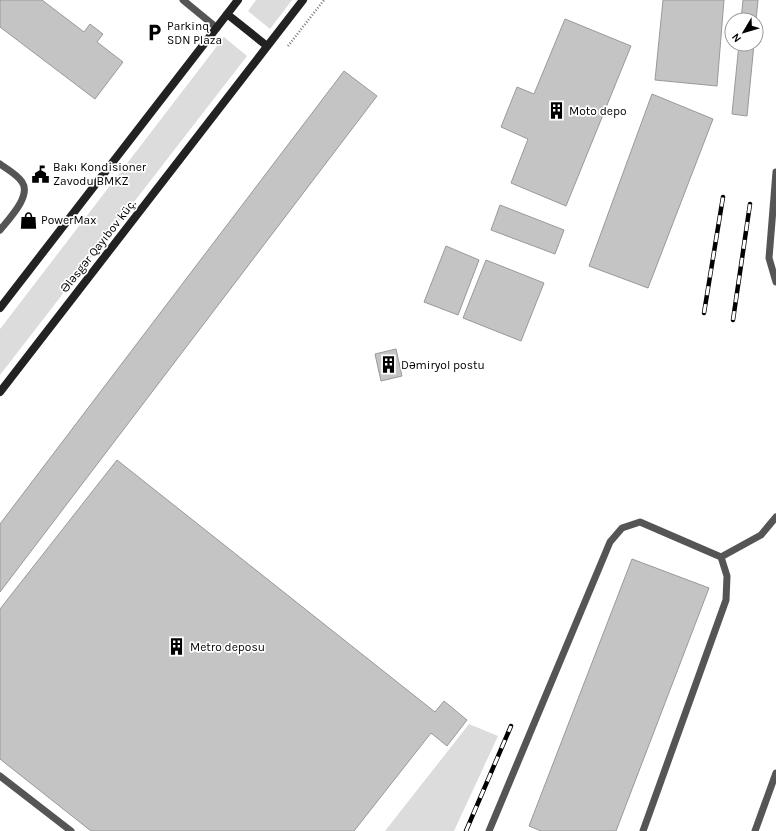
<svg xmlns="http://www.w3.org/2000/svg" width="776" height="831" font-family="Karla,sans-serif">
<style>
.green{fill:#dcdcdc}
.building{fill:#c4c4c4;stroke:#999}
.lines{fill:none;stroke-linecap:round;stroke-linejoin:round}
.path{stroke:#777;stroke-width:2.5;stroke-dasharray:1 2;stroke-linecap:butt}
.lane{stroke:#555;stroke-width:7}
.secondary{stroke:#222;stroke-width:8}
.rail-casing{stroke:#000;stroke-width:4.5}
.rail{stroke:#fff;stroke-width:3;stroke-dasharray:9;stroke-linecap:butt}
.labels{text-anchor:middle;stroke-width:3.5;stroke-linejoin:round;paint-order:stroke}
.poi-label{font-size:12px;fill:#000;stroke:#fff;text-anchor:start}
.street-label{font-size:12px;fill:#000;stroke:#fff}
</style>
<rect width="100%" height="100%" fill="#fff"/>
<!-- green -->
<path class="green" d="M256 0H292L270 29 248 11Z
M224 37 247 56 0 375V329Z
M469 724 498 736 454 831H385Z"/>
<!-- building -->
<path class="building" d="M0 0H42L84 32 90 24 103 34 97 42 123 62 95 99 0 27Z
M663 0H724L717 86 655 80Z
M743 0H758L756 20H741Z
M565 19 631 46 566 206 511 183 528 139 501 127 517 87 534 94Z
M739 44H754L747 116 732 114Z
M344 71 377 96 0 592V524Z
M652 94 713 119 648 288 589 266Z
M500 205 564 230 555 254 491 230Z
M446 246 479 260 458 315 424 302Z
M486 260 544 283 521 341 463 318Z
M396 349 402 376 381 381 375 354Z
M117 460 435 712 444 701 467 720 447 746 431 733 354 831H91L0 759V609Z
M632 559 709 588 616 831H541L529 826Z"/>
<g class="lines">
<!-- path -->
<path class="path" d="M288 46 324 0"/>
<!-- lane -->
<path class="lane" d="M183 0 217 28
M0 164C7 169 18 175 22 182 32 196 8 220 0 230
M776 172 769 258 776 282
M0 776 71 831
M489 831 610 542 622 528 640 522 721 557 761 535 776 517
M643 831 726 600 727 576 721 557
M755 831 776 773"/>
<!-- secondary -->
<path class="secondary" d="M227 14 267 46
M0 308 238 0
M0 392 303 0"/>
<defs>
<path id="rail" d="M704 313 723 197
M733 320 750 204
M466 831 511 726"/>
</defs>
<!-- rail casing -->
<use href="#rail" class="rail-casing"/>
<!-- rail -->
<use href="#rail" class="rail"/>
</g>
<!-- icons -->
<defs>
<symbol id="parking-bare" viewBox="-9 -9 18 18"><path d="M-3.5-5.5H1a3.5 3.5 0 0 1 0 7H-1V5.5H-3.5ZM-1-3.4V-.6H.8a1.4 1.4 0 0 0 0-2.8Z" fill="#000" stroke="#fff" stroke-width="2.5" paint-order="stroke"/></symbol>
<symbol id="building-bare" viewBox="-9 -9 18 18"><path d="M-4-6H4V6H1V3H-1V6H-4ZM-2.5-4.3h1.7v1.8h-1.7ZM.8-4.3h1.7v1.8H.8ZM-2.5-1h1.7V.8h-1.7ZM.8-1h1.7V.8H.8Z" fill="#000" stroke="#fff" stroke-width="2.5" paint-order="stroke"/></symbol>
<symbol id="civic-bare" viewBox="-9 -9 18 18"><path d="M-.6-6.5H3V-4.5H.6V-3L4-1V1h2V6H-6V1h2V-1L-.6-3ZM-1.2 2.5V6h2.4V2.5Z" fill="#000" stroke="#fff" stroke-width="2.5" paint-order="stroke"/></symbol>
<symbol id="shop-bare" viewBox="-9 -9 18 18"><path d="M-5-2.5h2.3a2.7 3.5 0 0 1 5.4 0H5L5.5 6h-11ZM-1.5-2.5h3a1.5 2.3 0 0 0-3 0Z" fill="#000" stroke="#fff" stroke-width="2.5" paint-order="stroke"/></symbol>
</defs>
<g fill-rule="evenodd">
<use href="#parking-bare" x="142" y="20" width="25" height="25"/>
<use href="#building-bare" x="544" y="98" width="25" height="25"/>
<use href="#civic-bare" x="28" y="162" width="25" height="25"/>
<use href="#shop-bare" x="16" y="208" width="25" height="25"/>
<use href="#building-bare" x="376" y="352" width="25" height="25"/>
<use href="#building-bare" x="164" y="634" width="25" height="25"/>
</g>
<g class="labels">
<!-- poi labels -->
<g class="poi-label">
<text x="167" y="30">Parkinq<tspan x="167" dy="14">SDN Plaza</tspan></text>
<text x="569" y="115">Moto depo</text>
<text x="53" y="171">Bakı Kondisioner<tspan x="53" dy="14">Zavodu BMKZ</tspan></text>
<text x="41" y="224">PowerMax</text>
<text x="401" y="369">Dəmiryol postu</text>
<text x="190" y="651">Metro deposu</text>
</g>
<!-- street labels -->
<g class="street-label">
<text transform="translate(98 246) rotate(-52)" y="4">Ələsgər Qayıbov küç.</text>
</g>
</g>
<!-- north arrow -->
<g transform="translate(744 32) rotate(232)"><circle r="19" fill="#ffffff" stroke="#999999"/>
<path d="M0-3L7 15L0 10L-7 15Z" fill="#000000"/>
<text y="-6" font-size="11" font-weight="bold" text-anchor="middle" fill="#000000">N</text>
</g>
</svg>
